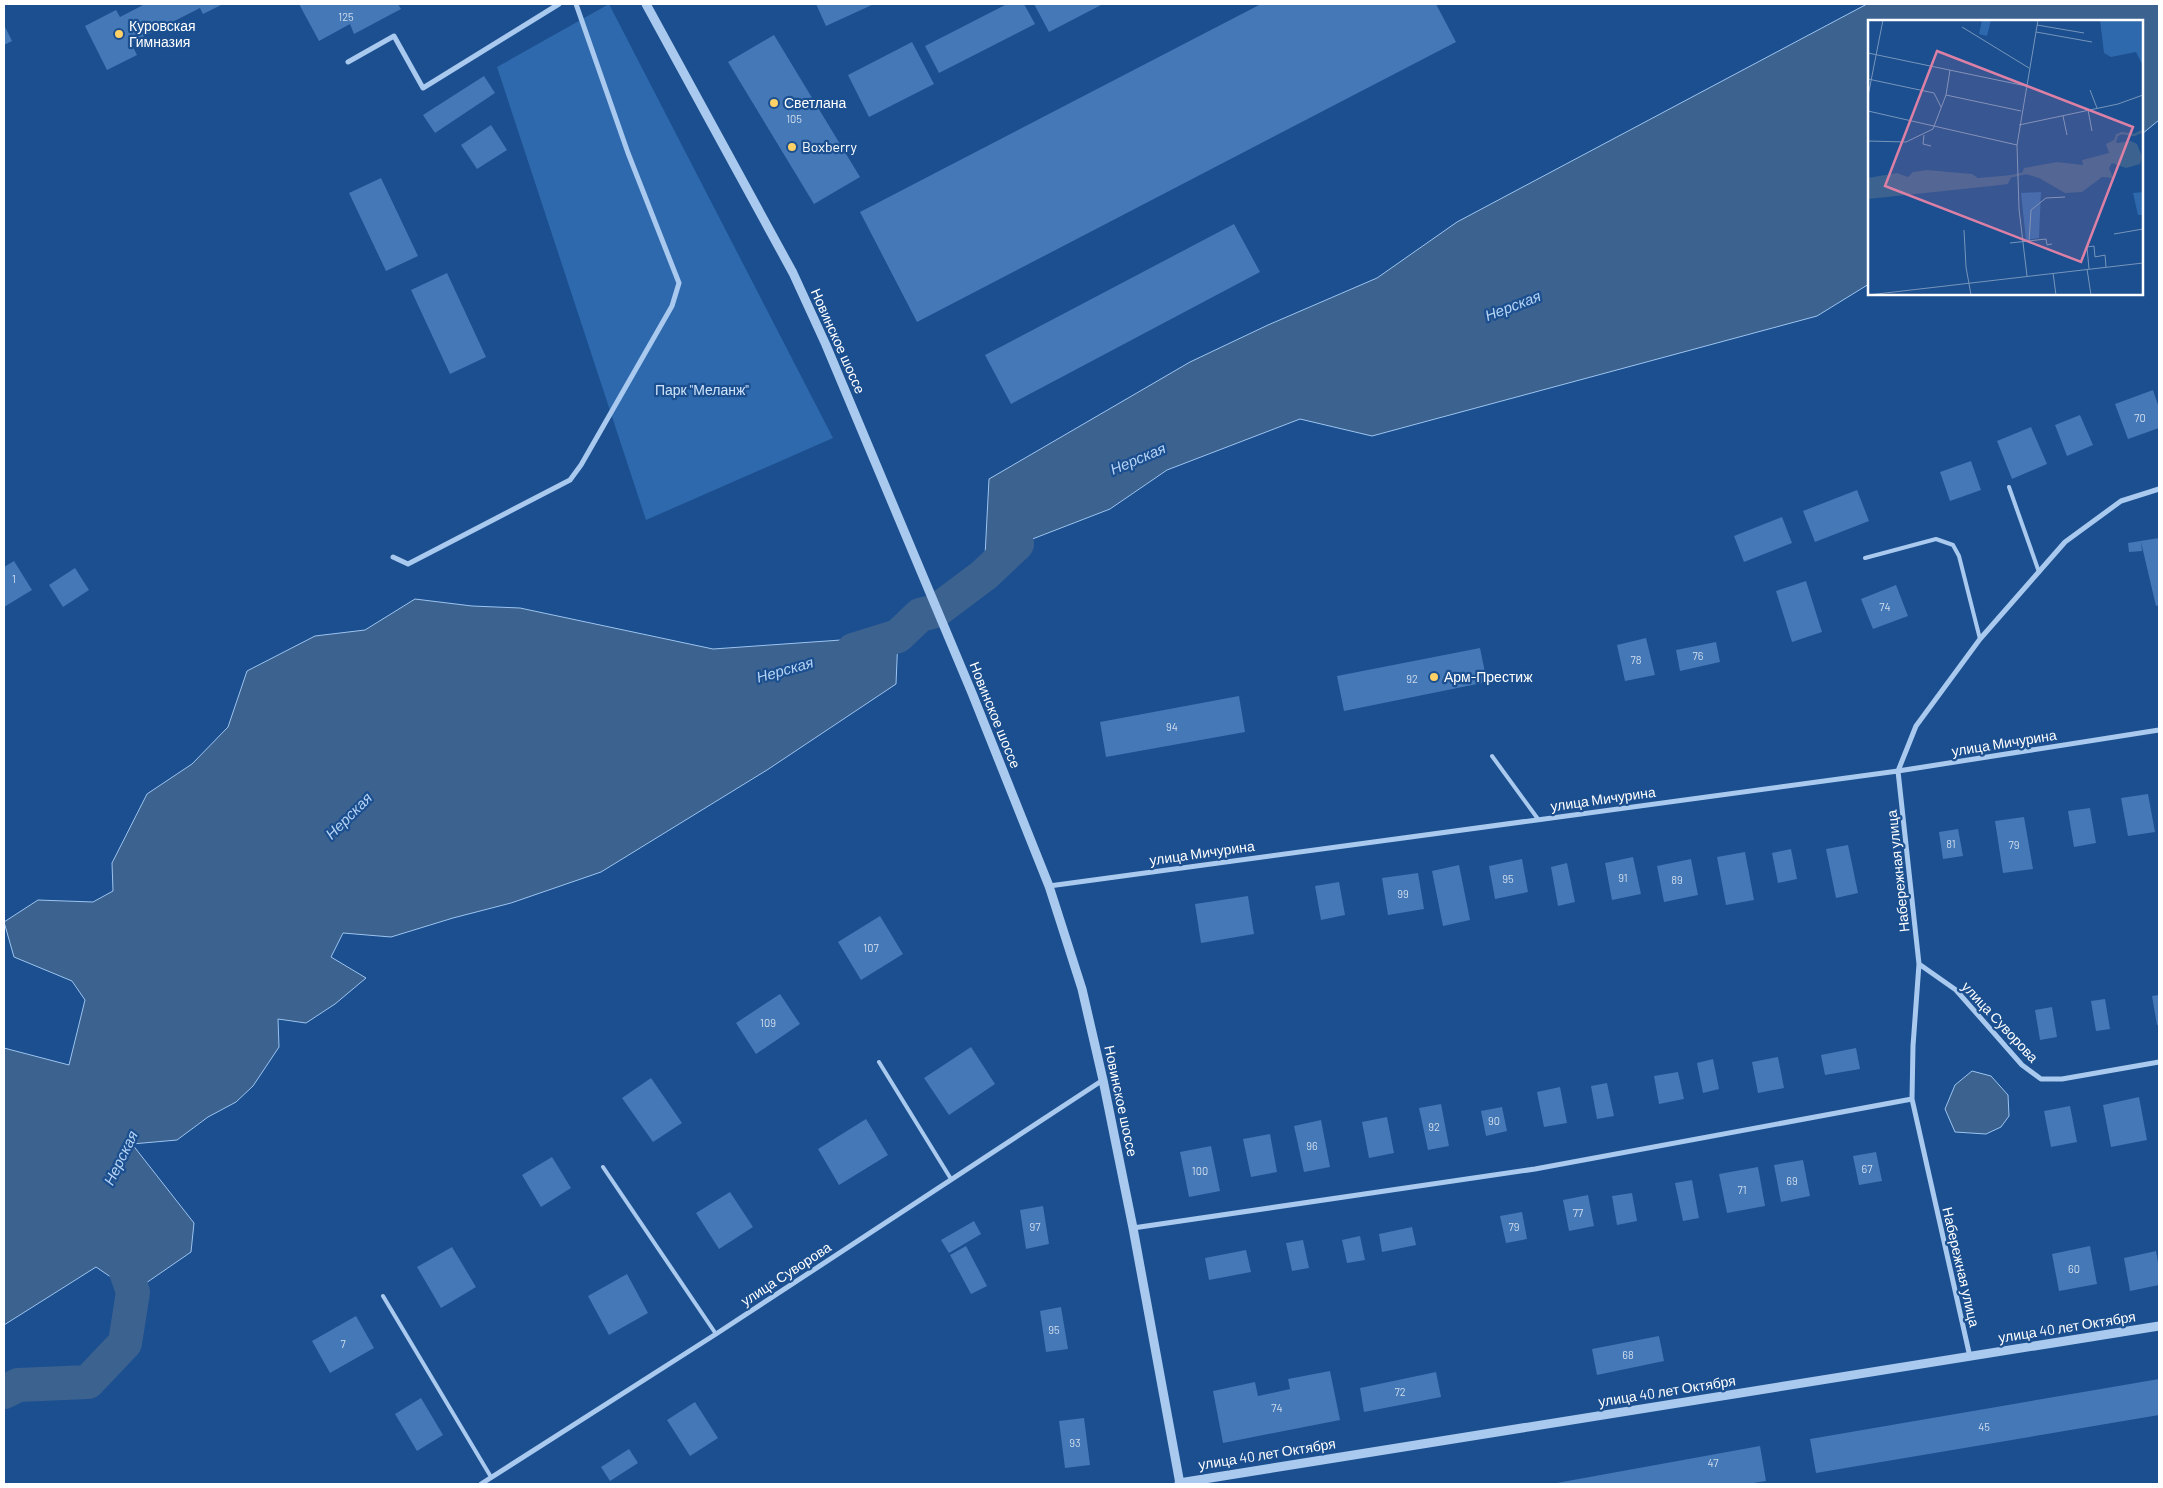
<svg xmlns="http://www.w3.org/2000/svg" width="2163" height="1488" font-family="Barlow,sans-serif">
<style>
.green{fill:#2e69ad}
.water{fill:#3c6290;stroke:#9cc4f0}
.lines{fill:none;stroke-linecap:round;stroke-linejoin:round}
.river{stroke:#3c6290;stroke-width:34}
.building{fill:#4478b7}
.service{stroke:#a9c9ee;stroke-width:4}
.minor{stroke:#a9c9ee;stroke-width:5}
.tertiary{stroke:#a9c9ee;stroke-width:9}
.poi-dot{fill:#ffd166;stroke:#1b4f8f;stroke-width:2}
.labels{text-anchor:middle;stroke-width:4.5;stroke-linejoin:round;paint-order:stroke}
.number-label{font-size:11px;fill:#d0dded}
.poi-label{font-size:14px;fill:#fff;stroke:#1b4f8f;text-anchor:start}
.street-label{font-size:14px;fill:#fff;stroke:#1b4f8f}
.park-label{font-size:14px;fill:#cfe3fa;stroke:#1b4f8f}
.water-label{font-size:15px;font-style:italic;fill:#b5d3f5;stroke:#1b4f8f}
.inset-river{fill:none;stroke:#3c6290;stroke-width:2.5}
.inset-road{fill:none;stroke:#7695bc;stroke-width:1}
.view{fill:#dd80a5;fill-opacity:0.15;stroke:#dd80a5;stroke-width:2.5}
.inset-edge{fill:none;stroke:#fff;stroke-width:2.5}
</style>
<rect width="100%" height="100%" fill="#1b4f8f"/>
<!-- green -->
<path class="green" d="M609 4 833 438 646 520 497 67Z"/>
<!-- water -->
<path class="water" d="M1867 4H2159V120L2142 134V21H1869V284L1817 316 1372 436 1300 419 1167 470 1110 509 1022 543 984 575 989 479 1190 362 1268 325 1377 278 1457 222Z
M415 599 472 606 520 608 713 649 898 636 896 684 767 770 601 872 511 903 453 918 391 937 343 933 331 957 366 978 335 1004 306 1023 278 1019 279 1047 253 1086 236 1102 208 1117 177 1140 132 1144 194 1223 191 1252 133 1292 96 1267 4 1325V1048L69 1065 85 1000 72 981 14 957 4 922 38 900 93 902 113 891 112 863 147 794 192 764 228 727 247 671 315 636 365 630Z
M1972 1071 1991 1076 2008 1095 2009 1116 2001 1127 1986 1134 1955 1132 1945 1109 1955 1085Z"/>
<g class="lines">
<!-- river -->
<path class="river" d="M853 650 898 636 920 615 936 611 984 575 1017 544
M4 1392 18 1385 88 1382 125 1343 133 1292 118 1249"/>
</g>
<!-- building -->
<path class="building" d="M145 4H223L203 14 200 8 131 43 137 55 107 70 85 26 116 10 120 17Z
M299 4H398L401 9 354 34 350 24 319 41Z
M816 4H874L826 26Z
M1007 4H1024L1035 24 939 73 925 46Z
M1034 4H1103L1049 32Z
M1261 4H1436L1456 42 917 322 860 212Z
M4 25 12 41 4 45Z
M774 35 860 177 814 204 728 62Z
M912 42 934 84 869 117 848 75Z
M484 76 495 93 435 133 423 115Z
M491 125 507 150 477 169 461 145Z
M381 178 418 256 386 271 349 193Z
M1234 224 1260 272 1011 404 985 355Z
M447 273 486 357 450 374 411 290Z
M2153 390 2159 408V428L2128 439 2115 404Z
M2080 415 2093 445 2067 456 2055 425Z
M2031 427 2047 464 2012 479 1997 441Z
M1971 461 1981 490 1950 501 1940 472Z
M1857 490 1869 521 1815 542 1803 511Z
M1782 517 1792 543 1744 562 1734 536Z
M2159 538V605L2156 606 2141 542 2142 551 2129 552 2128 543Z
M14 561 32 590 4 607V567Z
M75 568 89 590 63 607 49 585Z
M1806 581 1822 632 1792 642 1776 591Z
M1896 585 1908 616 1873 629 1861 599Z
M1646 638 1655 675 1625 681 1617 645Z
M1716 642 1720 662 1680 671 1676 650Z
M1480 648 1487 682 1344 711 1337 676Z
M1239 696 1245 732 1106 757 1100 722Z
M2148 794 2155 832 2128 836 2121 798Z
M2090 808 2096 843 2074 847 2068 811Z
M2024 817 2033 869 2003 873 1995 821Z
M1958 829 1963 856 1943 859 1939 832Z
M1848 845 1858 893 1836 898 1826 849Z
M1791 849 1797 879 1778 883 1772 853Z
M1745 852 1754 900 1726 905 1717 857Z
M1633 857 1641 894 1612 900 1605 863Z
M1522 859 1528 892 1495 899 1489 866Z
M1691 859 1698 895 1664 902 1657 866Z
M1567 863 1575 902 1558 906 1551 867Z
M1459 865 1470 920 1443 926 1432 871Z
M1418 873 1424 909 1388 915 1382 878Z
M1339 882 1345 915 1321 920 1315 886Z
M1248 896 1254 934 1201 943 1195 904Z
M880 916 903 954 861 980 838 942Z
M780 994 800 1024 756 1054 736 1023Z
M2159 995V1025H2157L2152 996Z
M2105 999 2110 1029 2096 1031 2091 1001Z
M2052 1007 2057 1037 2040 1040 2035 1010Z
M971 1047 995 1084 949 1115 924 1078Z
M1856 1048 1860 1069 1825 1075 1821 1055Z
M1778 1057 1784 1088 1758 1093 1752 1062Z
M1713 1059 1719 1089 1703 1093 1697 1063Z
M1678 1072 1684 1099 1659 1104 1654 1076Z
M651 1078 682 1123 653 1142 622 1098Z
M1607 1083 1614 1116 1597 1119 1591 1086Z
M1560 1087 1567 1123 1544 1127 1537 1092Z
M2139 1097 2147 1140 2111 1147 2103 1105Z
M1441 1104 1449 1146 1428 1150 1419 1108Z
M2070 1106 2077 1142 2051 1147 2044 1111Z
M1502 1107 1507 1131 1486 1136 1481 1111Z
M1387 1117 1394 1153 1369 1158 1362 1122Z
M866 1119 888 1155 839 1185 818 1149Z
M1321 1120 1330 1167 1304 1172 1294 1126Z
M1270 1134 1277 1172 1251 1177 1243 1139Z
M1211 1146 1220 1191 1189 1197 1180 1152Z
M1876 1152 1882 1181 1859 1185 1853 1156Z
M552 1157 571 1188 541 1207 522 1175Z
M1803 1160 1810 1196 1781 1202 1774 1165Z
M1758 1167 1765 1206 1727 1213 1719 1174Z
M1692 1180 1699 1218 1683 1221 1675 1183Z
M730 1192 753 1227 719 1249 696 1213Z
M1632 1193 1637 1221 1617 1225 1612 1196Z
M1588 1195 1594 1226 1569 1231 1563 1200Z
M1043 1206 1049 1244 1026 1249 1020 1210Z
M1522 1212 1527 1239 1506 1243 1500 1216Z
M974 1221 981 1234 949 1253 941 1240Z
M1412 1227 1416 1245 1382 1252 1379 1234Z
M1360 1236 1365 1260 1347 1263 1342 1240Z
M1303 1240 1309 1268 1292 1271 1286 1243Z
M966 1246 987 1286 971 1294 950 1255Z
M2090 1246 2097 1284 2059 1291 2052 1254Z
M452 1247 476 1287 441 1308 417 1267Z
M1246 1250 1251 1272 1209 1280 1205 1258Z
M2156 1251 2159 1268V1285L2130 1291 2124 1258Z
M627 1274 648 1313 609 1335 588 1296Z
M1061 1307 1068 1349 1046 1352 1040 1311Z
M356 1316 374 1348 330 1373 312 1341Z
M1659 1336 1664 1361 1597 1375 1592 1349Z
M1330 1371 1340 1420 1223 1443 1213 1391 1255 1382 1258 1396 1290 1389 1288 1379Z
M1436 1372 1441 1397 1364 1412 1360 1388Z
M2159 1379V1415L1816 1473 1810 1439Z
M421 1398 443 1435 417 1451 395 1414Z
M695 1402 718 1438 690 1456 667 1420Z
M1084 1418 1090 1465 1065 1468 1059 1421Z
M1760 1446 1766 1481 1747 1484H1551Z
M629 1449 638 1463 610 1481 601 1467Z"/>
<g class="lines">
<!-- service -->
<path class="service" d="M2009 487 2039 572
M1865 558 1936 539 1953 545 1959 556 1980 639
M1492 756 1538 819
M879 1062 951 1179
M603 1167 716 1334
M383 1296 491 1477"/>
<!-- minor -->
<path class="minor" d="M348 62 394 36 423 88 559 4
M393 557 408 564 570 480 581 465 672 306 679 283 628 153 576 4
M1049 886 1898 771 2159 730
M1919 964 1956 990 2022 1065 2041 1079H2062L2159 1062
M1133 1228 1535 1169 1912 1099
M1970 1357 1912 1099 1913 1046 1919 964 1898 771 1916 726 1980 639 2065 542 2121 501 2159 489
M481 1484 716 1334 1103 1080"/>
<!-- tertiary -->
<path class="tertiary" d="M646 4 793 273 826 345 972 693 1049 886 1082 989 1103 1080 1133 1228 1180 1484
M1179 1483 2159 1326"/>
</g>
<!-- markers -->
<g class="poi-dot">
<circle cx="119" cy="34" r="5"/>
<circle cx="774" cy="103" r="5"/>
<circle cx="792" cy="147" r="5"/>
<circle cx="1434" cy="677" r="5"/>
</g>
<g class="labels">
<!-- number labels -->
<g class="number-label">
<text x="346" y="21">125</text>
<text x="794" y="123">105</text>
<text x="2140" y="422">70</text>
<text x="14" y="583">1</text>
<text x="1885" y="611">74</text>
<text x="1698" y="660">76</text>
<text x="1636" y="664">78</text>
<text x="1412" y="683">92</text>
<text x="1172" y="731">94</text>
<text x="1951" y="848">81</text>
<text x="2014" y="849">79</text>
<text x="1623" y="882">91</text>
<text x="1508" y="883">95</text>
<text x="1677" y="884">89</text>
<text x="1403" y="898">99</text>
<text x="871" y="952">107</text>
<text x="768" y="1027">109</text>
<text x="1494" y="1125">90</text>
<text x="1434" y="1131">92</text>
<text x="1312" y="1150">96</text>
<text x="1867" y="1173">67</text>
<text x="1200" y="1175">100</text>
<text x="1792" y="1185">69</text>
<text x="1742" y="1194">71</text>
<text x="1578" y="1217">77</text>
<text x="1035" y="1231">97</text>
<text x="1514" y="1231">79</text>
<text x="2074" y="1273">60</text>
<text x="1054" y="1334">95</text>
<text x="343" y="1348">7</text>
<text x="1628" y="1359">68</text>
<text x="1400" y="1396">72</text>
<text x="1277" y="1412">74</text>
<text x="1984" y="1431">45</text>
<text x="1075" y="1447">93</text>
<text x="1713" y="1467">47</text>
</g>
<!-- poi labels -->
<g class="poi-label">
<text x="129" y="31">Куровская<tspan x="129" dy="16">Гимназия</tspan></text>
<text x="784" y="108">Светлана</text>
<text x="802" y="152">Boxberry</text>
<text x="1444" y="682">Арм-Престиж</text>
</g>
<!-- street labels -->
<g class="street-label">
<text transform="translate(838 341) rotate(66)" y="5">Новинское шоссе</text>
<text transform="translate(995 715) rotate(68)" y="5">Новинское шоссе</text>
<text transform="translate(2004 743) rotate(-9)" y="5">улица Мичурина</text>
<text transform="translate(1603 799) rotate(-8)" y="5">улица Мичурина</text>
<text transform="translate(1202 853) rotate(-8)" y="5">улица Мичурина</text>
<text transform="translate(1898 871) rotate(-96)" y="5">Набережная улица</text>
<text transform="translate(2000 1022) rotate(47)" y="5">улица Суворова</text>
<text transform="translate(1121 1101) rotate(78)" y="5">Новинское шоссе</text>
<text transform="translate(1961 1267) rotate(77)" y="5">Набережная улица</text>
<text transform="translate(786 1274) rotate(-33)" y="5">улица Суворова</text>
<text transform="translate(2067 1327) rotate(-9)" y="5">улица 40 лет Октября</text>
<text transform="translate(1667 1391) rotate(-9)" y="5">улица 40 лет Октября</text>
<text transform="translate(1267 1454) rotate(-9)" y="5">улица 40 лет Октября</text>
</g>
<!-- park labels -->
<g class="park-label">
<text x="702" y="395">Парк "Меланж"</text>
</g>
<!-- water labels -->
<g class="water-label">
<text transform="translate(1513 306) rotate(-21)" y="5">Нерская</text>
<text transform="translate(1138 459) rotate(-23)" y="5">Нерская</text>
<text transform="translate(785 670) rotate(-16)" y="5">Нерская</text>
<text transform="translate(349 816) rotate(-45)" y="5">Нерская</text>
<text transform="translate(121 1158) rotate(-64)" y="5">Нерская</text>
</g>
</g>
<!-- overview -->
<g transform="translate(1868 20)">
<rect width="275" height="275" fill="#1b4f8f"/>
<path d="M114 0H123L119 16 111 14ZM232 0H275V46L268 32 243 37 236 33ZM173 172 171 218 158 220 153 173ZM275 172V195H270L265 173Z" fill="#2e69ad"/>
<path d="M246 120 249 123 263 121 269 124 274 137 272 144 258 148 244 143 241 148 245 158 234 157 214 172 197 173 171 158 154 153 156 148 189 142 215 145 214 140 241 133 238 124ZM59 150 104 154 110 158 144 155 140 164 124 166 0 179V158L29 153 40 157 45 152Z" fill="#3c6290"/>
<path class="inset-river" d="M246 124 249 115 254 113 266 115 275 111M140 157 158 153"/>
<path class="inset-road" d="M169 5 216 13M94 7 161 48M168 12 224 22M0 33 158 66M0 59 66 73 73 87M222 70 229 88M78 75 153 91M0 76 15 0M220 90 224 111M0 91 149 125M195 96 199 115M151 105 250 84 275 75M56 115 55 124 63 126M0 121 38 122 65 109 78 75 82 50M96 210 98 247 103 275M246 214 275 209M161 222 163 190 178 178 197 177M142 223 178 219 179 225 184 224M219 249 223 275M221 249 219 227 226 226 227 237 237 235 238 247M185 253 188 275M159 256 151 189 149 125 170 0M0 275 275 243"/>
<path class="view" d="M69 31 265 107 213 242 17 166Z"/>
<rect width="275" height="275" class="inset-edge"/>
</g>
<!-- border -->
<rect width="2163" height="1488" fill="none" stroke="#ffffff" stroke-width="10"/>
</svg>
